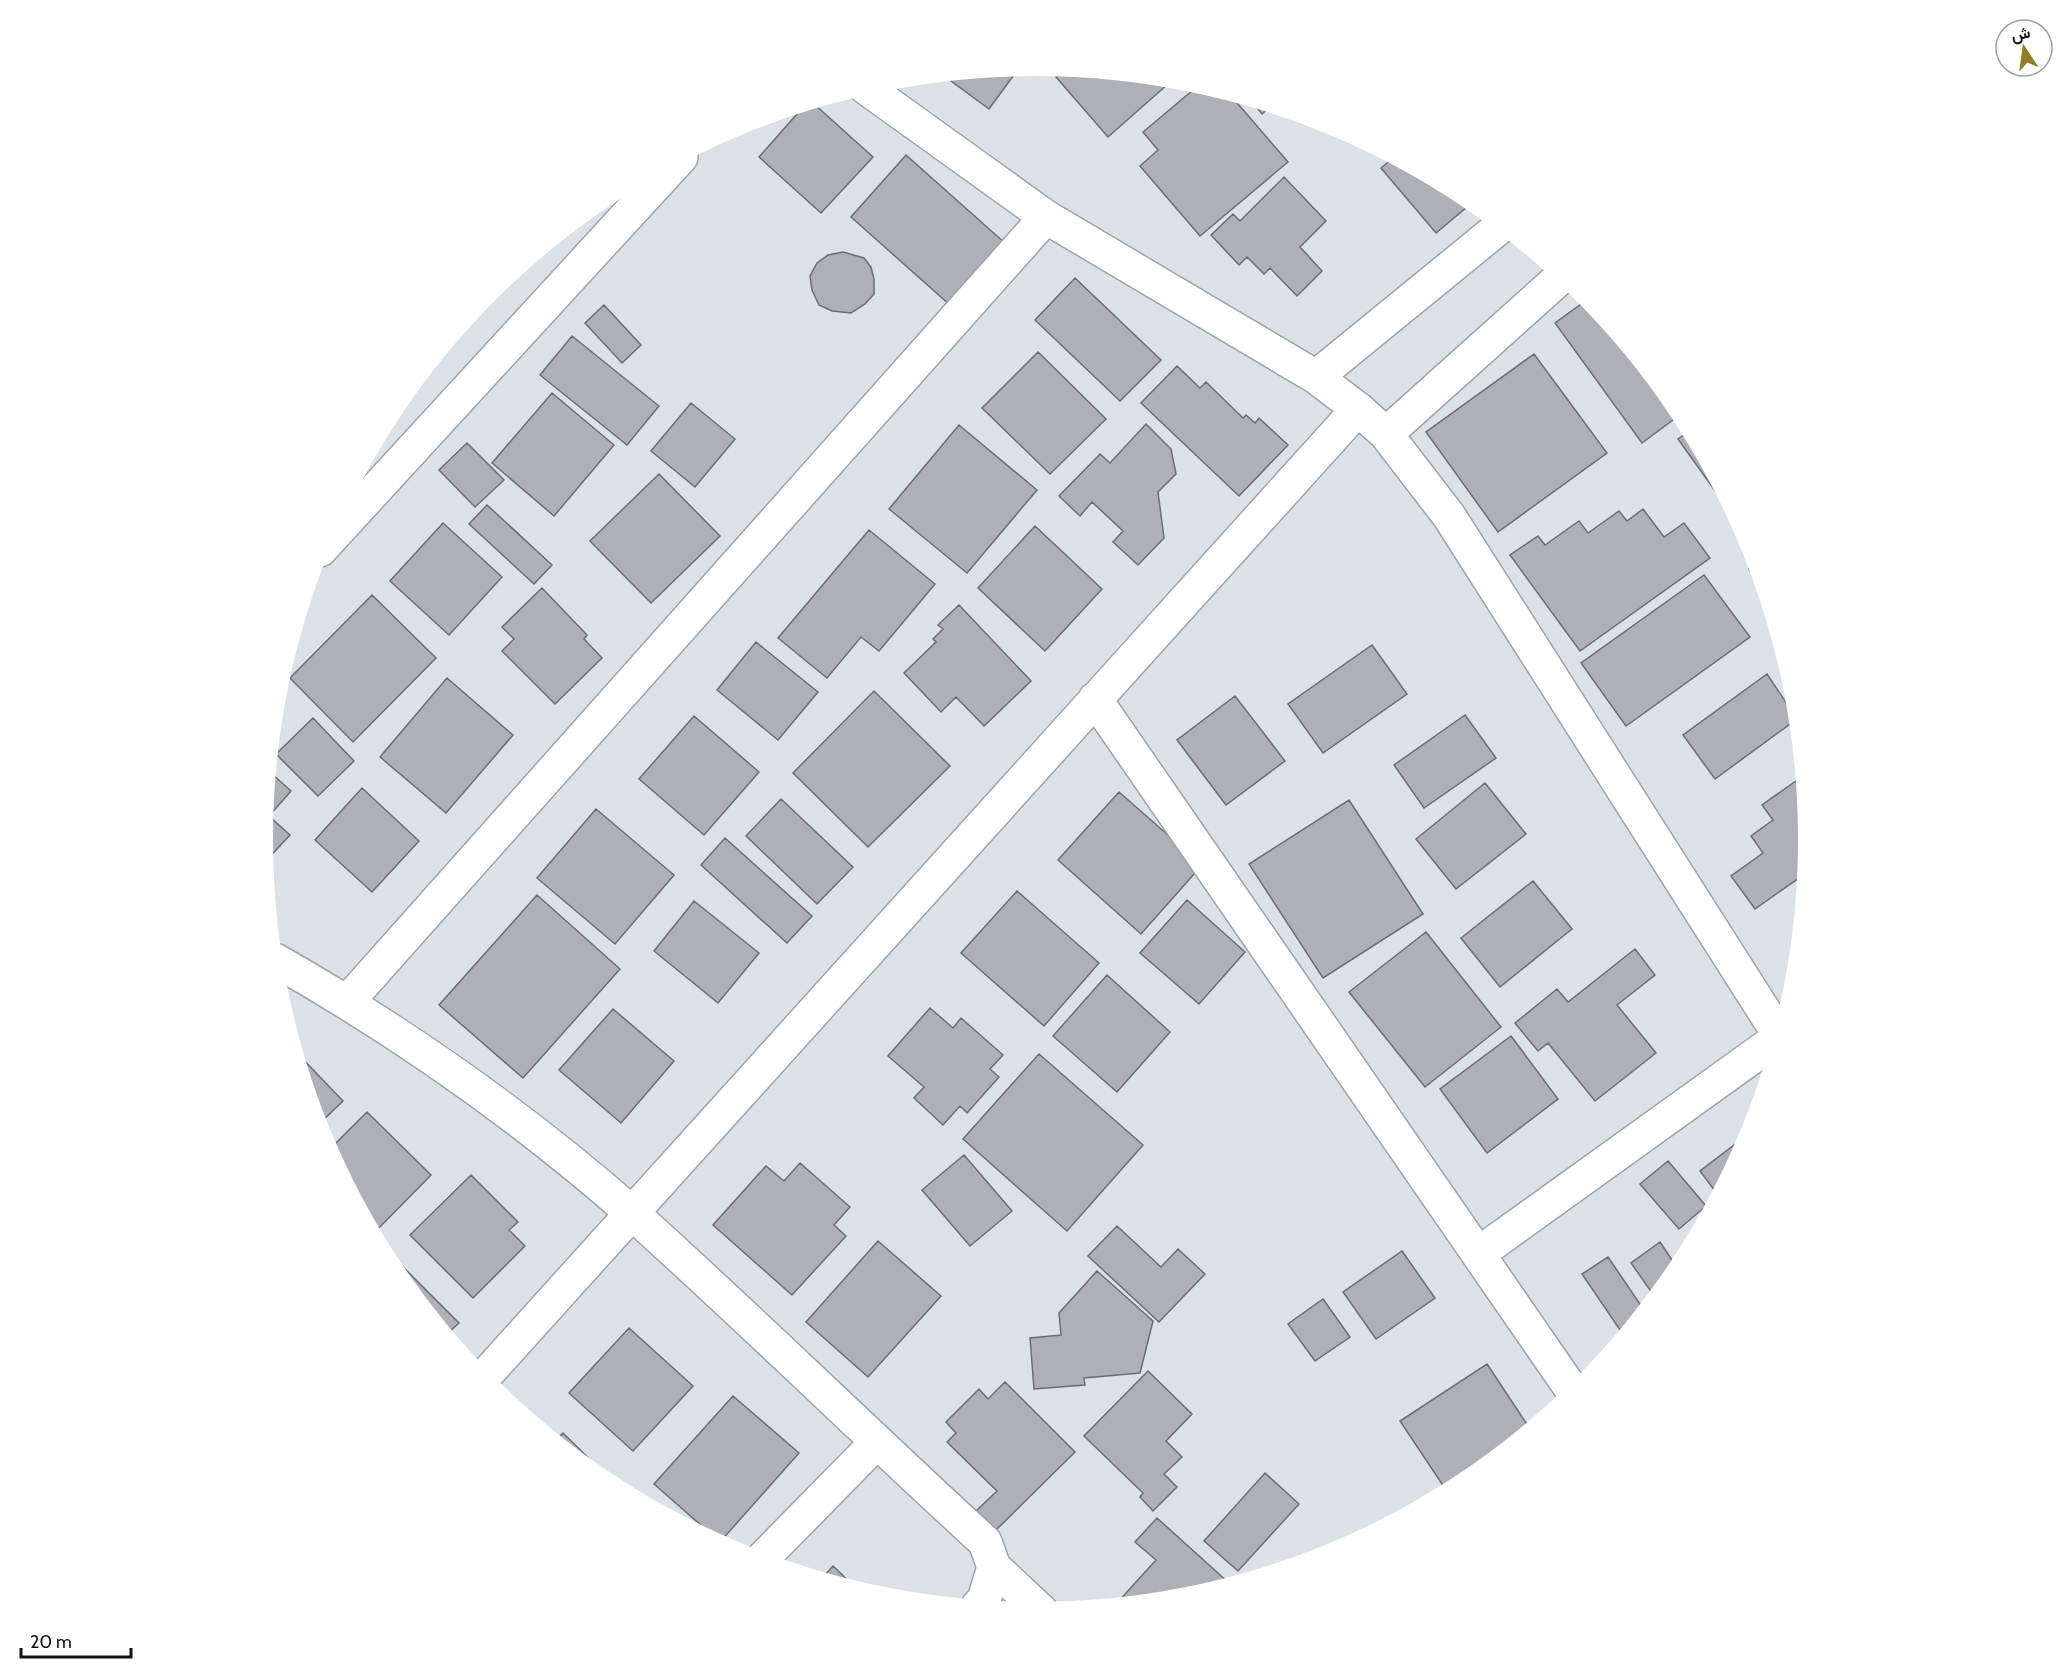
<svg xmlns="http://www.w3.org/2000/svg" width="2072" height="1678" font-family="Cabin,Vazirmatn,sans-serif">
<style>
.building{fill:#afafb8;stroke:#6c6c74;stroke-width:1.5}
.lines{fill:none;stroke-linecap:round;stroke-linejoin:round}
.minor-casing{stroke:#9ca4aa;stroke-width:36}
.tertiary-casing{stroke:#9ca4aa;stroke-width:36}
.minor{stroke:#fff;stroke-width:33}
.tertiary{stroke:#fff;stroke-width:33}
</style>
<rect width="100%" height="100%" fill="#dae2e8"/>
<!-- building -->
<path class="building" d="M1019 68 989 109 943 75Z
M1065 69 1163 79 1168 84 1108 137 1056 77Z
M1199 85 1234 95 1232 97 1288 162 1200 236 1140 166 1158 150 1143 132Z
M1251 100 1271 106 1262 114Z
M813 103 873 157 821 213 759 157 805 105Z
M906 155 1006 244 951 306 851 217Z
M1393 158 1466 196 1473 202 1436 233 1381 168Z
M1284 177 1326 221 1300 247 1322 271 1297 296 1270 268 1264 274 1247 257 1239 265 1211 235 1233 214 1240 221Z
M843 252 864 258 871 267 874 279V294L865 304 851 313 832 311 819 305 812 290 810 276 817 263 828 255Z
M1075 278 1161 360 1120 401 1035 320Z
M1588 299 1681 414 1642 443 1555 323Z
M604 305 641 345 622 363 585 323Z
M572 336 659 406 627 445 540 375Z
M1038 352 1106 419 1050 474 982 408Z
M1534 354 1607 453 1498 532 1426 432Z
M1177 366 1200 388 1206 382 1243 418 1246 415 1255 423 1259 418 1288 445 1239 496 1141 403Z
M552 393 614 445 554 516 492 463Z
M691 403 735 439 695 487 651 451Z
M1146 424 1171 449 1176 474 1158 492 1164 538 1138 565 1113 542 1123 531 1092 502 1080 516 1059 496 1100 454 1110 463Z
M959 425 1037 490 967 573 889 509Z
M1690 431 1723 492 1718 495 1678 439Z
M467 443 504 480 475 507 439 470Z
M659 474 720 536 651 603 590 541Z
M487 505 552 565 534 584 469 524Z
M1643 509 1664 537 1684 523 1710 558 1580 651 1510 555 1538 536 1545 545 1579 521 1588 533 1619 511 1627 521Z
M443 523 502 577 449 635 390 581Z
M1035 526 1102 589 1045 651 978 588Z
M869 530 935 584 879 651 861 637 827 678 778 638Z
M1756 564 1764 590 1749 569Z
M1704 575 1750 637 1626 726 1581 663Z
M542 588 587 635 584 639 602 658 555 704 502 651 514 639 502 627Z
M372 595 436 658 353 742 290 678Z
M959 605 1031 681 984 726 956 697 941 712 904 673 936 642 933 639 943 629 938 625Z
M756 642 818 692 778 740 717 690Z
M1372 645 1407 694 1323 753 1288 704Z
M1767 674 1797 719 1715 779 1683 735Z
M447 678 513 735 446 813 380 757Z
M874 691 950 766 868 847 793 773Z
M1235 696 1285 761 1226 805 1177 740Z
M1465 715 1496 758 1424 808 1394 765Z
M694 716 759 772 704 835 639 779Z
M313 718 354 761 318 796 276 754Z
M270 772 291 791 269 816 290 835 265 862 263 839Z
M1803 776 1809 839 1806 873 1755 909 1731 876 1763 853 1751 836 1773 820 1762 805Z
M1485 783 1526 834 1456 889 1416 839Z
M362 788 419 841 372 892 315 840Z
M1119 792 1202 865 1141 934 1058 860Z
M781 799 853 867 817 904 746 836Z
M1349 800 1423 914 1323 978 1249 864Z
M596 809 674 875 615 944 537 878Z
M725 838 812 916 787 943 701 865Z
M1533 881 1572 929 1500 987 1461 938Z
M1017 891 1099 963 1044 1026 961 953Z
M537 895 620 969 523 1078 439 1005Z
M1187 900 1245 952 1199 1004 1140 953Z
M694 901 759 953 718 1003 654 951Z
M1426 932 1501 1027 1425 1087 1349 992Z
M1635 949 1655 975 1617 1005 1656 1053 1595 1101 1548 1043 1538 1051 1515 1023 1557 989 1568 1002Z
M1107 975 1170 1032 1117 1092 1053 1036Z
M930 1008 953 1028 961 1018 1003 1055 990 1069 999 1077 967 1113 960 1106 943 1125 914 1098 924 1087 888 1056Z
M613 1009 674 1061 621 1123 559 1070Z
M1511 1036 1558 1099 1487 1153 1440 1089Z
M297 1053 343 1101 319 1124Z
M1039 1054 1143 1145 1067 1231 963 1139Z
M367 1112 431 1175 376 1231 370 1225 330 1149Z
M1751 1132 1750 1135 1718 1195 1700 1171Z
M964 1155 1012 1211 970 1246 922 1190Z
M1668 1161 1706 1206 1679 1229 1640 1184Z
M800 1163 850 1207 834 1225 846 1236 792 1295 713 1225 766 1166 784 1181Z
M471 1175 518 1222 509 1230 525 1246 473 1298 410 1235Z
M1117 1226 1161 1267 1178 1249 1205 1274 1159 1322 1088 1256Z
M878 1241 941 1296 868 1377 806 1322Z
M1660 1242 1678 1269 1655 1297 1631 1263Z
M1402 1251 1435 1298 1376 1339 1343 1292Z
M1608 1257 1644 1310 1620 1330 1582 1274Z
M396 1260 459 1323 447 1334 393 1268 391 1265Z
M1097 1271 1153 1321 1140 1373 1084 1378 1085 1385 1034 1389 1030 1338 1061 1335 1059 1313Z
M1323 1299 1350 1337 1315 1361 1288 1324Z
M629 1328 693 1386 633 1451 569 1393Z
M1487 1364 1530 1429 1444 1487 1400 1421Z
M1148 1371 1192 1414 1166 1441 1182 1457 1164 1474 1177 1487 1153 1511 1140 1497 1143 1493 1084 1436Z
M1005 1382 1075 1452 995 1531 976 1511 997 1491 947 1442 956 1433 946 1422 979 1389 988 1399Z
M733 1396 799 1453 720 1542 654 1484Z
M563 1433 612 1481 610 1484 556 1440Z
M1265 1473 1299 1504 1238 1571 1204 1541Z
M1157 1518 1229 1583 1227 1585 1186 1597 1116 1604 1156 1560 1135 1542Z
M833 1566 856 1588 822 1578Z"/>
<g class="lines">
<defs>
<path id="minor" d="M320 550 681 157
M1095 699 1574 1393
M275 960C400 1031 525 1119 633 1214 752 1321 867 1434 985 1542L994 1567 1041 1611
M348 1001 1046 217
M1478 1254 1780 1037
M483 1378 1358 409
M761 1560 876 1443
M978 1606 984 1600 994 1567"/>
<path id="tertiary" d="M865 87 1046 217 1316 377 1358 409 1386 434 1449 516 1780 1036
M1316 377 1501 226
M1386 434 1562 276"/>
</defs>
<!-- minor casing -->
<use href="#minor" class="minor-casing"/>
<!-- tertiary casing -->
<use href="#tertiary" class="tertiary-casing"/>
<!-- minor -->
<use href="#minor" class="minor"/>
<!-- tertiary -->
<use href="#tertiary" class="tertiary"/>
</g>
<!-- crop -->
<path d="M0 0H2072V1678H0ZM1035 76H1036A762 762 0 0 1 1798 838V840A762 762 0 0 1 1036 1602H1035A762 762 0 0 1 273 840V838A762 762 0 0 1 1035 76Z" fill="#fff" fill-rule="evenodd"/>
<!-- north arrow -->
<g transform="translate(2024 48) rotate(347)"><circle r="28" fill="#ffffff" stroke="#9fa0a1" stroke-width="1.5"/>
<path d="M0-4.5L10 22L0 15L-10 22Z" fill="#927d24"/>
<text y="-9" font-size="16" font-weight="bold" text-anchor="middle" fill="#101214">ش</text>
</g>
<!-- scale -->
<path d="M21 1648v9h110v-9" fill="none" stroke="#101214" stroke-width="3"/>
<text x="30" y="1648" font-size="18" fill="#101214" stroke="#ffffff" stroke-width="4.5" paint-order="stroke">20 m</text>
</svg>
